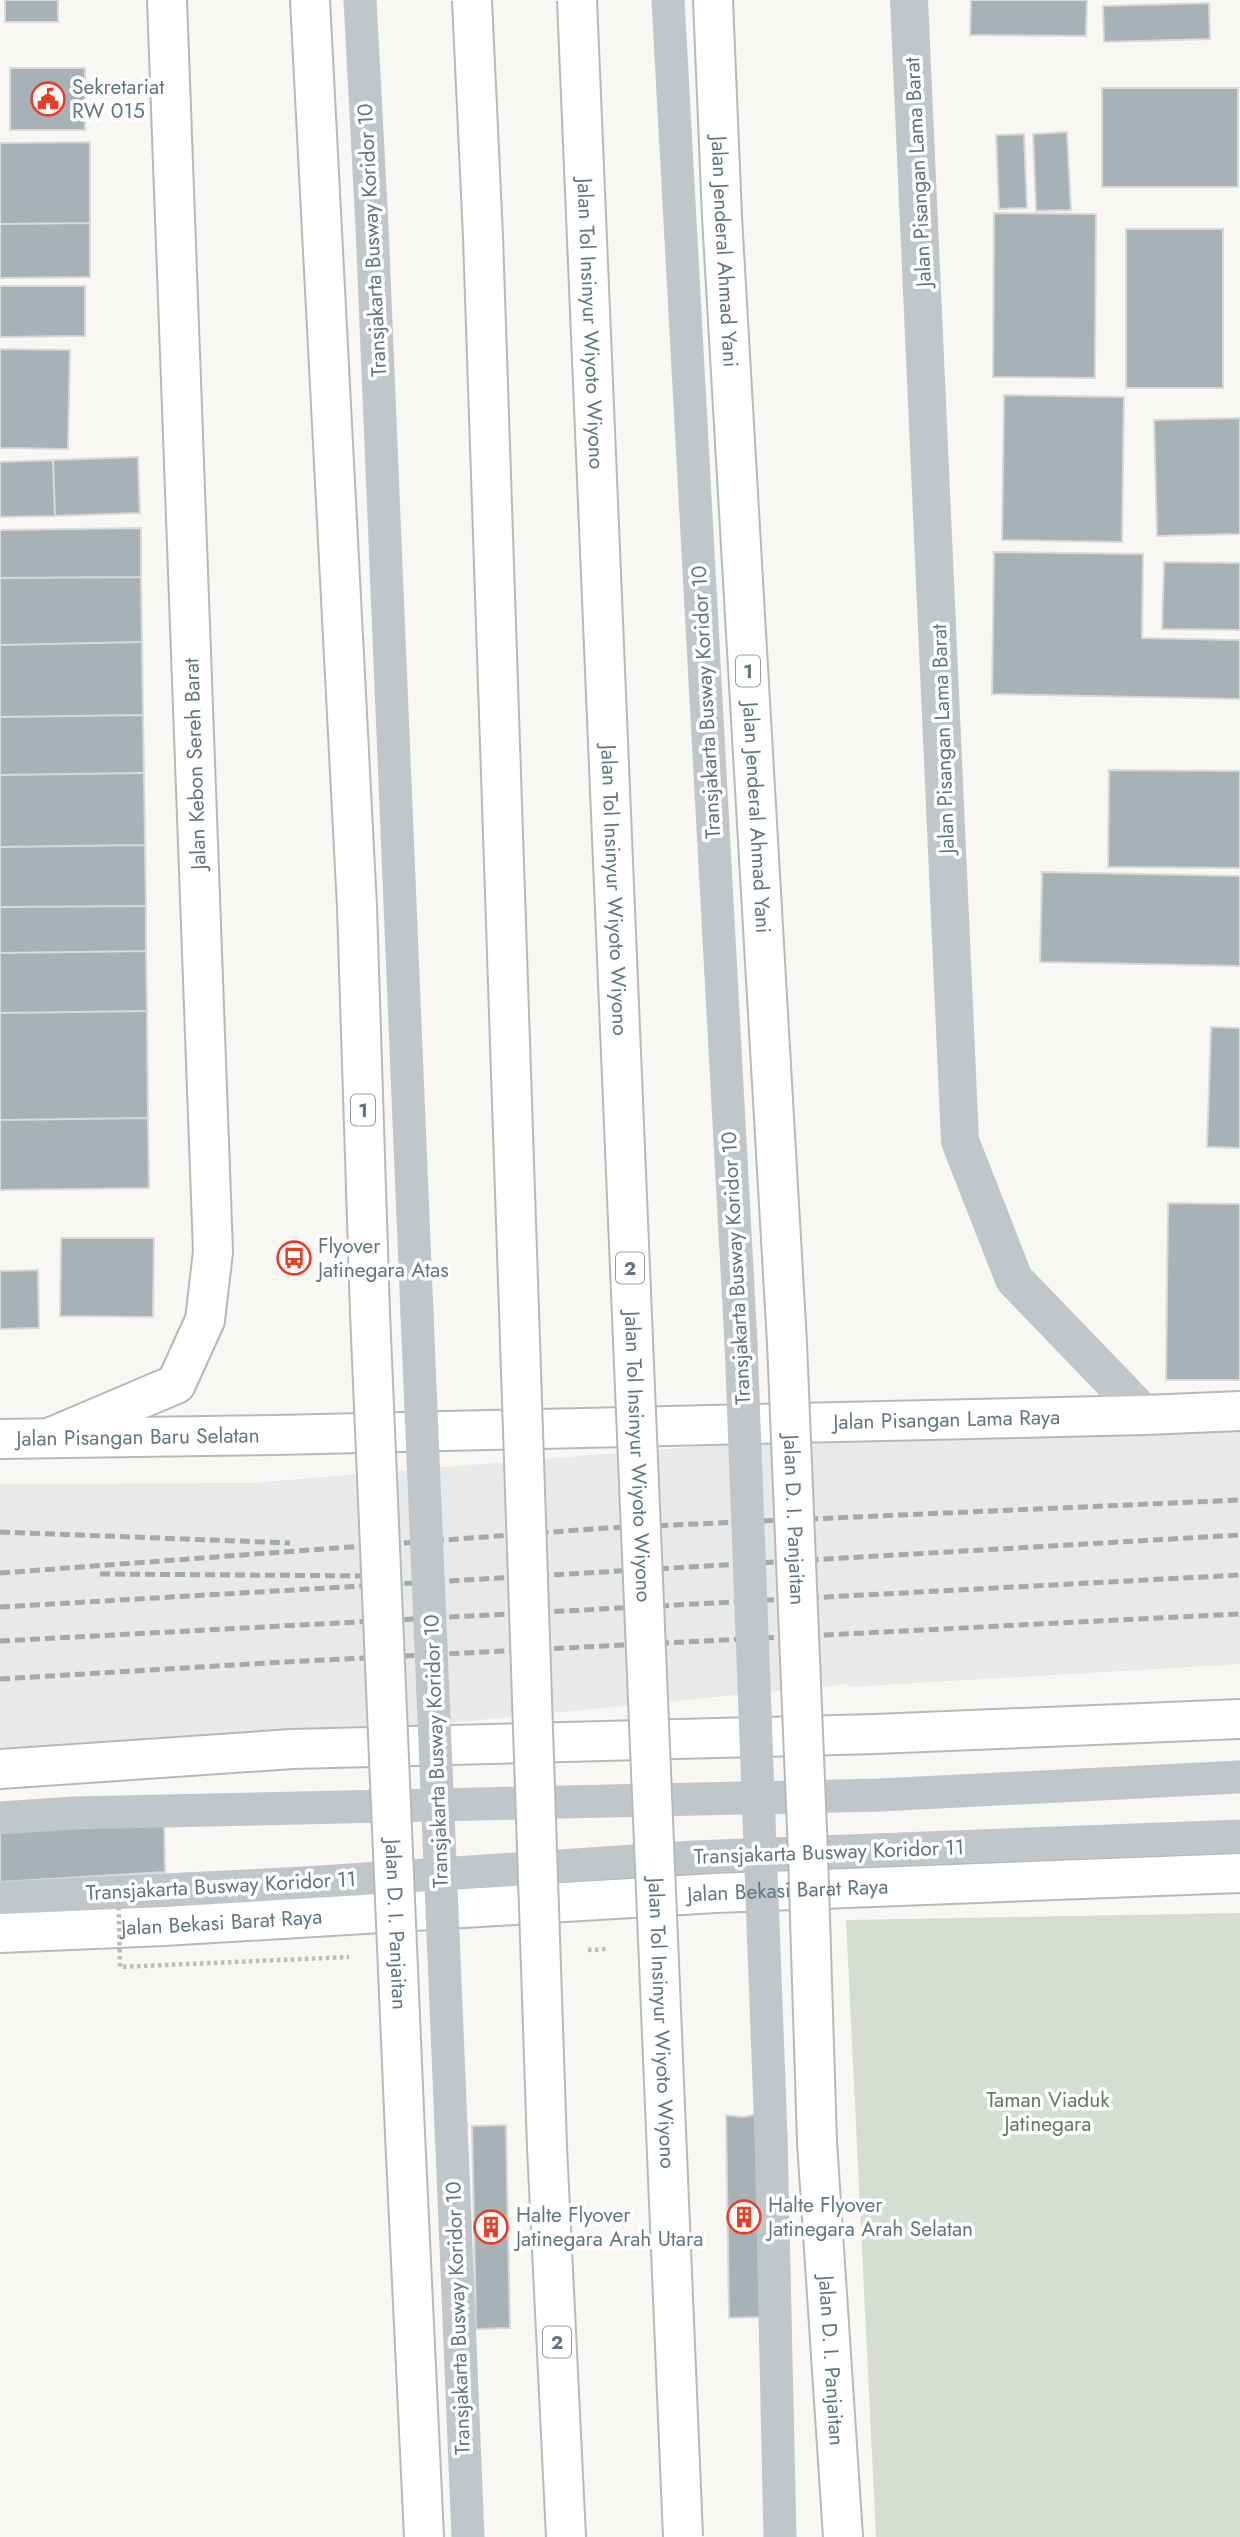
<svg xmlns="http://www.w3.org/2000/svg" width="1240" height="2537" font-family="Jost,sans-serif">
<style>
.built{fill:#e8e9e8}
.green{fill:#d8ddd3}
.building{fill:#a7b2b7;stroke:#d9d9d7;stroke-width:2}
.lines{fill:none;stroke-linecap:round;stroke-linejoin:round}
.secondary-casing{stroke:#b2babe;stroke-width:42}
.primary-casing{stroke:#b3babd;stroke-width:42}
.highway-casing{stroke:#b5babd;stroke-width:42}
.lane{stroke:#c0c6c9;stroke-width:33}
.street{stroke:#c0c6c9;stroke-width:38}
.secondary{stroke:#fff;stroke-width:38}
.primary{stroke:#fff;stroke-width:38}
.highway{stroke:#fff;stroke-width:38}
.rail{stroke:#a1aaaf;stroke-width:5;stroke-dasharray:10 5;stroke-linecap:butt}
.highway-bridge-casing{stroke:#b5babd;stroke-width:42;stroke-linecap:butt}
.path-bridge{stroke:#babec0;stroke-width:4.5;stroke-dasharray:3.5 3.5;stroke-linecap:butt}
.lane-bridge{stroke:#c0c6c9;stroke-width:33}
.highway-bridge{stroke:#fff;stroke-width:38}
.labels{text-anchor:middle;stroke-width:7;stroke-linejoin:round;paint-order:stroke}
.shield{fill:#fff;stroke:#909fa7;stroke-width:2}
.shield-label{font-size:19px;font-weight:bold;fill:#617681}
.poi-label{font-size:21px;fill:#617681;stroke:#fff;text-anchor:start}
.street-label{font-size:21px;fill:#617681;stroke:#fff}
.park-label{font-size:21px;fill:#677860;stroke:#fff}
</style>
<rect width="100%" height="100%" fill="#f8f7f4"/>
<!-- built -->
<path class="built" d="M1240 1418V1664L849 1687 848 1684 0 1767V1484L252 1483 838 1435Z"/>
<!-- green -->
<path class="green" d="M1240 1913V2537H876L846 1920Z"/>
<!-- building -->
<path class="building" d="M5 0H58V22H5Z
M971 0H1087L1086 36 970 35Z
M1209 3 1210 39 1104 42 1103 6Z
M10 68H85V130H10Z
M1102 88H1238V187H1102Z
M1067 132 1071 210 1036 211 1033 134Z
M1024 134 1027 208 999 209 996 135Z
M90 142V223L0 224V143Z
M994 213 1096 214 1095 378 993 377Z
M90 223V277L0 278V224Z
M1126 229H1223V388H1126Z
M0 286H85V336L0 337Z
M0 349 70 350 68 449 0 448Z
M1004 395 1124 397 1122 542 1002 540Z
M1240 418V534L1157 536 1154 420Z
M138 457 140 513 55 516 53 460Z
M53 460 55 516 0 517V462Z
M141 528V577L0 578V530Z
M994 552 1143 554 1142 638 1240 640V699L992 694Z
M1164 562 1240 563V630L1162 629Z
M141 577 142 642 0 645V578Z
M142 642 143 715 0 717V645Z
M143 715 144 773 0 775V717Z
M1109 770 1240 771V868L1108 867Z
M144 773 145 845 0 847V775Z
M145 845 146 906 0 907V847Z
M1042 872 1240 876V966L1040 962Z
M146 906V951L0 953V907Z
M146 951 147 1011 0 1013V953Z
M147 1011 148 1118 0 1120V1013Z
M1211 1027 1240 1028V1148L1207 1147Z
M148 1118 149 1188 0 1190V1120Z
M1168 1203 1240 1204V1380H1166Z
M61 1238H154L153 1317 60 1316Z
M38 1270 39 1328 0 1329V1271Z
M164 1814 165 1872 0 1882V1823Z
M759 2114 763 2317 729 2318 726 2115 742 2117Z
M506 2125 510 2328 476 2329 472 2126Z"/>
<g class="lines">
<defs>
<g id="secondary">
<path d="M49 1438 176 1384 205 1320 213 1252 167 0"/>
<path id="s1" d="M0 1439 276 1435 1145 1415 1240 1411"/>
</g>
<g id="primary">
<path d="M0 1769 292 1749 875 1734 1240 1719"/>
<path id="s2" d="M0 1933 164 1926 715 1893 1240 1873"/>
</g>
<g id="highway">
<path d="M310 0 357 907 370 1313"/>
<path id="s3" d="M713 0 722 217 787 1343"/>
<path d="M405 2134 424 2537"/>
<path id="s4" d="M817 2142 843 2537"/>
<path d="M547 2147 566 2537"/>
</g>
</defs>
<!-- secondary casing -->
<use href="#secondary" class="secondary-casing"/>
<!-- primary casing -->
<use href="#primary" class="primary-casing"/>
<!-- highway casing -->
<use href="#highway" class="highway-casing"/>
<!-- lane -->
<path class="lane" d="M360 0 372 227 417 1314
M668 0 741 1343
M0 1818 74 1813 880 1795 1240 1777
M0 1898 305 1883 694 1857 1240 1836
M451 2125 468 2537
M771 2135 780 2537"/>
<!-- street -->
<path class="street" d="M909 0 960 1141 1014 1279 1145 1415"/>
<!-- secondary -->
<use href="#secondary" class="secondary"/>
<!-- primary -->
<use href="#primary" class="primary"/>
<!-- highway -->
<use href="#highway" class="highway"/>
<!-- rail -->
<path class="rail" d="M0 1532 290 1543
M0 1573 606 1528 1240 1500
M100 1574 380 1576
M0 1607 1240 1535
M0 1641 1240 1575
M0 1679 284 1662 1240 1614"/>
<defs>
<g id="highway-bridge">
<path d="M472 0 483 237 547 2147"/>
<path id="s5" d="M577 0 683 2537"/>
<path id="s6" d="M370 1313 405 2134"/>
<path id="s7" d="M787 1343 808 1854 817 2142"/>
</g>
</defs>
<!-- highway-bridge casing -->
<use href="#highway-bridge" class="highway-bridge-casing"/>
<!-- path-bridge -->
<path class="path-bridge" d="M118 1879 120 1967 349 1957
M588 1950 608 1949"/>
<!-- lane-bridge -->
<path class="lane-bridge" d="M417 1314 451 2125
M741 1343 771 2135"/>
<!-- highway-bridge -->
<use href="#highway-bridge" class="highway-bridge"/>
</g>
<!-- icons -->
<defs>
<symbol id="civic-ring" viewBox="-11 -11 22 22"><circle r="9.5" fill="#fff" stroke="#e93e23" stroke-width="1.5"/><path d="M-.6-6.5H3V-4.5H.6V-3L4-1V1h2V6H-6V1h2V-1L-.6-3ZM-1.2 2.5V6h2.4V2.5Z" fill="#e93e23"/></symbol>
<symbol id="bus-ring" viewBox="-11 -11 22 22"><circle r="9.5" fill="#fff" stroke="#e93e23" stroke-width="1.5"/><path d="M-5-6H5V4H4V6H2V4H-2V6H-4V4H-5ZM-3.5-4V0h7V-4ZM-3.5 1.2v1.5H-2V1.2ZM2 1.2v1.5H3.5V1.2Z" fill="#e93e23"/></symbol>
<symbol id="building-ring" viewBox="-11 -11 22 22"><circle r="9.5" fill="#fff" stroke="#e93e23" stroke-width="1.5"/><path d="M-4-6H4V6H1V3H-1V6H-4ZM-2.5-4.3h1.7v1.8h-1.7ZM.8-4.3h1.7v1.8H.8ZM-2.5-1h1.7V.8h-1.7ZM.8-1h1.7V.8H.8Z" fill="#e93e23"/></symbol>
</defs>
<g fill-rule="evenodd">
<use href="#civic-ring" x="29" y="80" width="38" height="38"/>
<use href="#bus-ring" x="275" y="1239" width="38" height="38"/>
<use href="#building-ring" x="725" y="2198" width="38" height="38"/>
<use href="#building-ring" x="472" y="2208" width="38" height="38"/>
</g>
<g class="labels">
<!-- shield labels -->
<g class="shield">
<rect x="736" y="655.5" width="24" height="31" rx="5"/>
<rect x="351" y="1094.5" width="24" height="31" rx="5"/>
<rect x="616" y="1252.5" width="28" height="31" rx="5"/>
<rect x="543" y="2326.5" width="28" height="31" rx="5"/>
</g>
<g class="shield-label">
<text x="748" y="678">1</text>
<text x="363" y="1117">1</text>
<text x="630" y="1275">2</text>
<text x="557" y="2349">2</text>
</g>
<!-- poi labels -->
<g class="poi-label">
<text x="72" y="94">Sekretariat<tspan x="72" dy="24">RW 015</tspan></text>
<text x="318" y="1253">Flyover<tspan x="318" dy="24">Jatinegara Atas</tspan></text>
<text x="768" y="2212">Halte Flyover<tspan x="768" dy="24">Jatinegara Arah Selatan</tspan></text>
<text x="516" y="2222">Halte Flyover<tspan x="516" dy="24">Jatinegara Arah Utara</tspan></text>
</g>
<!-- street labels -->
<g class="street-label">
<text transform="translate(918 172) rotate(-93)" y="7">Jalan Pisangan Lama Barat</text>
<text transform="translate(372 240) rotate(-93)" y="7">Transjakarta Busway Koridor 10</text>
<text dy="7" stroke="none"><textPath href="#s3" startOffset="252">Jalan Jenderal Ahmad Yani</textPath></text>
<text dy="7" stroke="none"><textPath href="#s5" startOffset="324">Jalan Tol Insinyur Wiyoto Wiyono</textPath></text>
<text transform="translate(706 702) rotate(-93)" y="7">Transjakarta Busway Koridor 10</text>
<text transform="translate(943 739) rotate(-92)" y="7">Jalan Pisangan Lama Barat</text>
<text transform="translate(195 764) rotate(-92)" y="7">Jalan Kebon Sereh Barat</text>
<text dy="7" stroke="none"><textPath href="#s3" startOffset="819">Jalan Jenderal Ahmad Yani</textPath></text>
<text dy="7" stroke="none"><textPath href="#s5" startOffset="891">Jalan Tol Insinyur Wiyoto Wiyono</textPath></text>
<text transform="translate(736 1268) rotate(-93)" y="7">Transjakarta Busway Koridor 10</text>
<text dy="7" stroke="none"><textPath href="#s1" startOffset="947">Jalan Pisangan Lama Raya</textPath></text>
<text dy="7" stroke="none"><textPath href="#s1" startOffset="138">Jalan Pisangan Baru Selatan</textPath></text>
<text dy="7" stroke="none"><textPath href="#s5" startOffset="1458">Jalan Tol Insinyur Wiyoto Wiyono</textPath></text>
<text dy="7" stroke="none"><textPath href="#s7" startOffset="177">Jalan D. I. Panjaitan</textPath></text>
<text transform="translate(436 1751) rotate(-92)" y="7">Transjakarta Busway Koridor 10</text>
<text transform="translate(829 1852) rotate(-2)" y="7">Transjakarta Busway Koridor 11</text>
<text transform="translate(221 1886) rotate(-3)" y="7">Transjakarta Busway Koridor 11</text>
<text dy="7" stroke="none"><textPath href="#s2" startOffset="789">Jalan Bekasi Barat Raya</textPath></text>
<text dy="7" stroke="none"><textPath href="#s2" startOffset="222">Jalan Bekasi Barat Raya</textPath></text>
<text dy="7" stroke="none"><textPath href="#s6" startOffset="612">Jalan D. I. Panjaitan</textPath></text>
<text dy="7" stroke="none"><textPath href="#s5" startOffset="2025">Jalan Tol Insinyur Wiyoto Wiyono</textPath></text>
<text transform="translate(458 2318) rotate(-92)" y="7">Transjakarta Busway Koridor 10</text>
<text dy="7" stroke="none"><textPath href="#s4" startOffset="219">Jalan D. I. Panjaitan</textPath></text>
</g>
<!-- park labels -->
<g class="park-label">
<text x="1048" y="2107">Taman Viaduk<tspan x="1048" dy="24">Jatinegara</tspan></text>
</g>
</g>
</svg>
